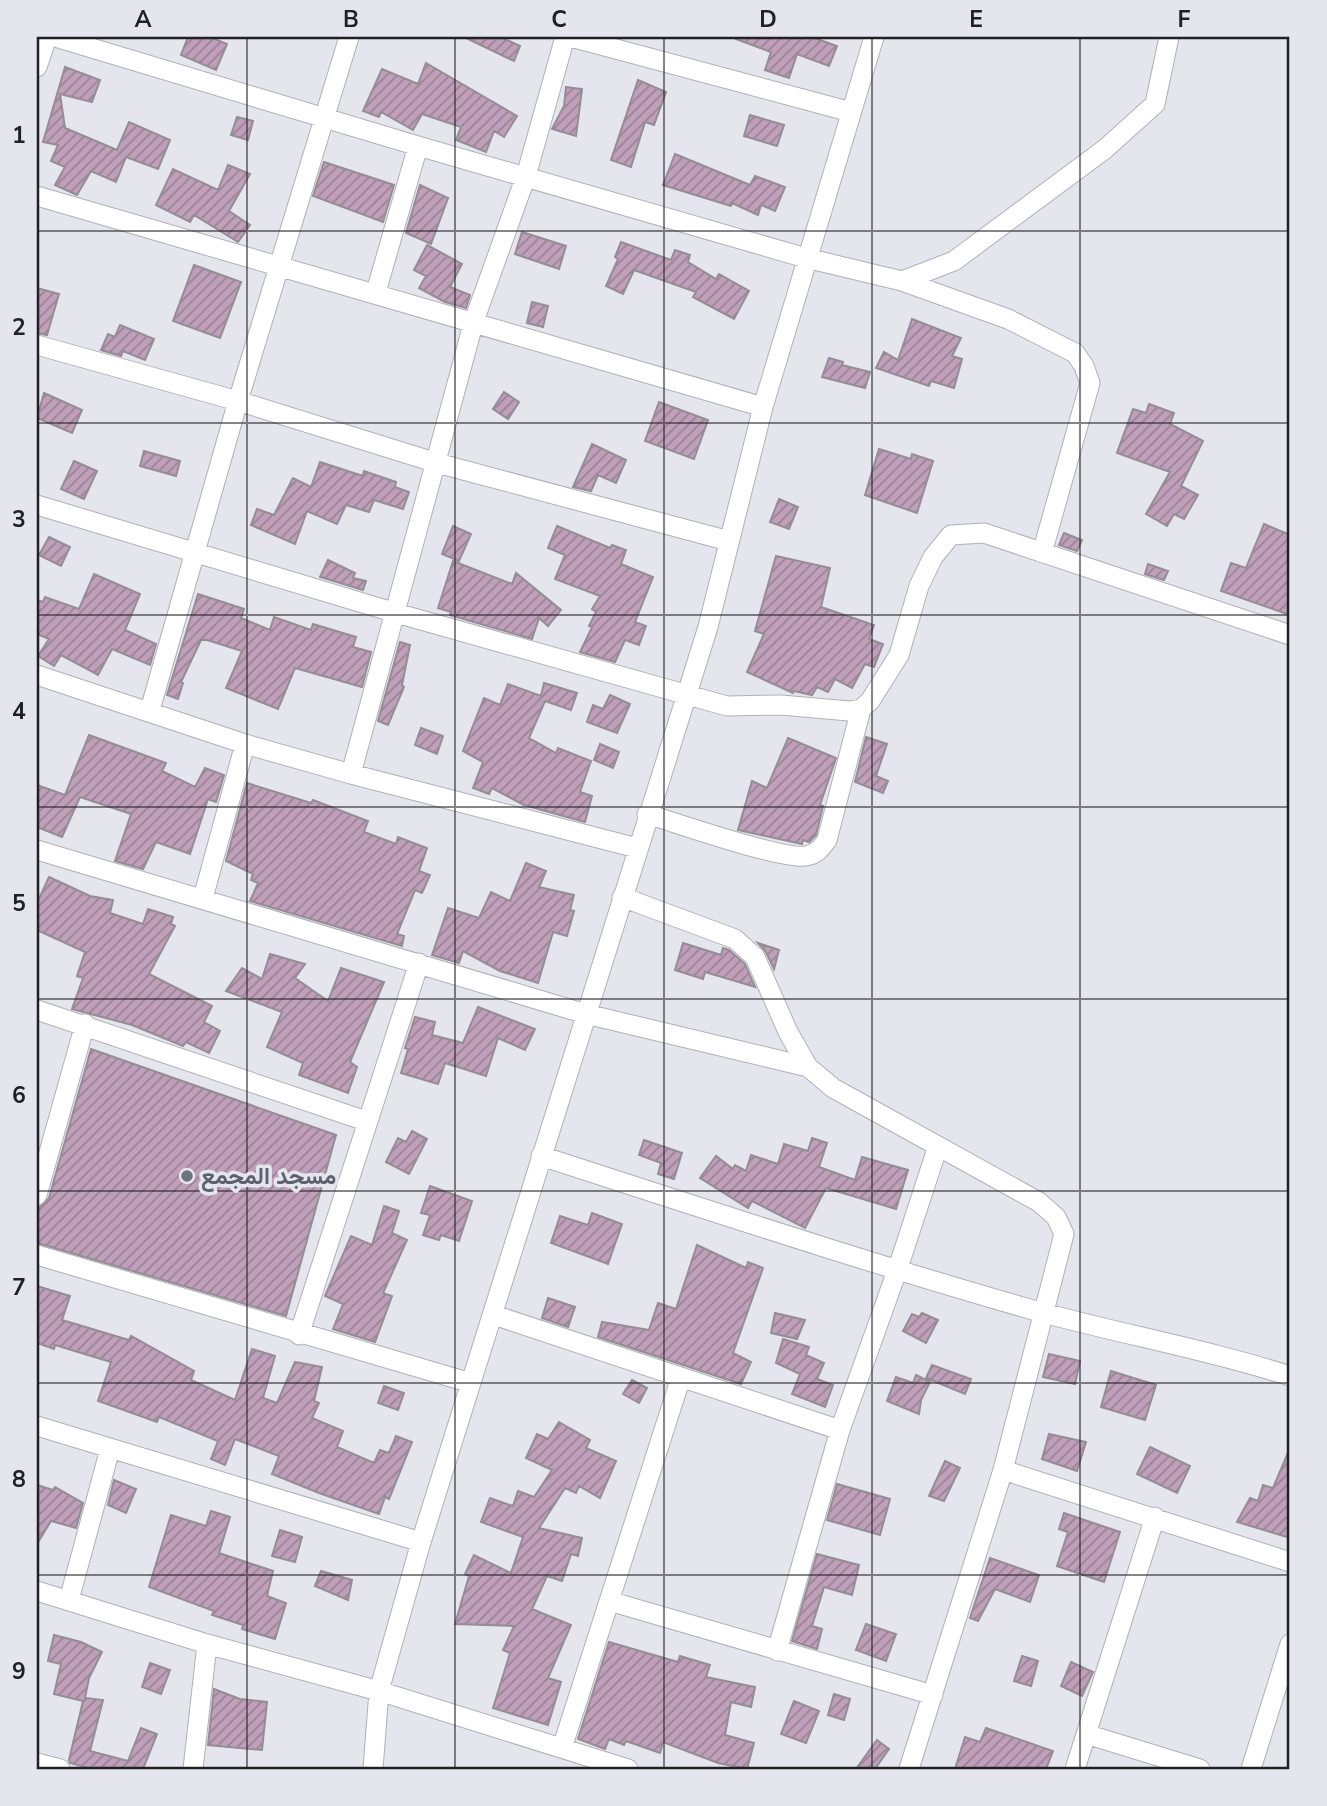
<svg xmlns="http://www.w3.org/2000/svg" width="1327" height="1806" font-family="'Nunito Sans',Vazirmatn,sans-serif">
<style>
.building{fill:url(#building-hatch);stroke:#948d93;stroke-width:2}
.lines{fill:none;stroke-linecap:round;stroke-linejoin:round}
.minor-casing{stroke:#b0b0b8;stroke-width:21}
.minor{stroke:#fff;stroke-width:19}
.grid{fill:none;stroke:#212124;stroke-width:2;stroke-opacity:0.55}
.worship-dot{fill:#6b7280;stroke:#e5e5ee;stroke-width:2.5}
.labels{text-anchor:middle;stroke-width:7;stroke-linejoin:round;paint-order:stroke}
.worship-label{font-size:23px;font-weight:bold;fill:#5b616d;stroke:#e5e5ee;text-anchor:start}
.neatline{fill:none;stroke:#212124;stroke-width:2.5}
.grid-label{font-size:23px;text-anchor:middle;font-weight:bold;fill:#212124}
</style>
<defs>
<pattern id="building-hatch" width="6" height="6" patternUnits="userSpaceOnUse" patternTransform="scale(1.75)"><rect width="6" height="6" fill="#bf9fb9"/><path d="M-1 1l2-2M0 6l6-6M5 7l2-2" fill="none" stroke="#9b8196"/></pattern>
</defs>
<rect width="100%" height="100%" fill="#e5e5ee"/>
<!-- building -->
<path class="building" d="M188 37H210L227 44 216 70 181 55Z
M464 37H501L520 46 514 61Z
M736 37H812L837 46 829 66 797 54 789 78 765 70 771 52 736 39Z
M426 63 517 116 504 137 494 131 486 152 456 140 461 127 422 114 413 130 381 112 379 117 363 111 382 69 418 84Z
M65 67 100 80 92 102 60 94 65 128 117 150 129 122 170 140 158 169 126 157 116 182 91 171 77 195 55 185 65 167 51 161 58 145 43 142Z
M638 80 666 92 654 125 645 122 631 167 611 160Z
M566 87 582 89 576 136 552 129 564 106Z
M750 115 784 125 777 146 744 136Z
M237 117 253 121 248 140 231 135Z
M675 154 750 185 755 176 785 187 775 211 761 205 758 215 732 203 731 206 663 185Z
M324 162 394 185 383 222 313 196Z
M228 165 250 174 229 211 250 225 238 242 194 215 190 222 156 205 173 169 218 190Z
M420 185 448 198 431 244 406 233Z
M522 232 566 246 559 269 515 254Z
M621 242 671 260 675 250 690 255 688 262 716 279 719 274 749 291 734 319 693 297 696 292 634 270 623 294 606 286 618 259 615 257Z
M427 245 462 264 450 287 470 295 466 308 445 302 419 288 426 276 414 270Z
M194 265 241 282 220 338 173 321Z
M37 288 59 294 47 335 37 333Z
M532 302 548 306 543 327 527 323Z
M912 319 961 338 952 356 962 359 954 388 931 381 929 386 876 368 884 352 898 360Z
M120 325 154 339 145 360 123 351 121 356 101 350 108 334 115 337Z
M829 358 843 362 842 365 870 372 865 388 822 377Z
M504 392 519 402 508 419 493 409Z
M44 393 82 410 72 433 37 418Z
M659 402 708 420 694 459 645 441Z
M1149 404 1174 413 1170 424 1203 441 1181 486 1198 495 1184 519 1174 514 1167 526 1146 514 1170 472 1117 453 1133 409 1146 413Z
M592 444 626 460 616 483 598 475 591 491 573 487Z
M879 449 911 459 912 454 933 461 917 513 865 495Z
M144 451 180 461 176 476 140 466Z
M74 461 97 471 84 499 61 489Z
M320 462 363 476 364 471 396 482 395 487 409 492 403 509 374 500 369 512 346 505 337 524 307 511 295 544 251 525 257 509 274 515 293 478 311 487Z
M779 499 798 507 789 529 770 522Z
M1264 524 1290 535V615L1221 591 1231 563 1246 568Z
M453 526 471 534 459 561 442 554Z
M557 526 610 548 612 545 626 550 621 564 653 577 635 622 646 626 639 645 625 640 615 662 580 652 592 627 589 626 596 612 592 609 600 596 555 579 565 555 548 548Z
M1064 533 1082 540 1077 551 1059 545Z
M49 537 70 547 61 566 39 555Z
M776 556 830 568 821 607 874 625 869 639 883 644 874 667 865 664 852 688 835 679 828 692 817 687 812 695 794 691 793 693 747 672 764 634 755 631Z
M328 560 355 573 353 578 366 581 363 590 320 577Z
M453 561 512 584 516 573 561 610 548 626 539 618 532 639 450 615 451 612 438 608Z
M1148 564 1168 571 1164 580 1145 574Z
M94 574 140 594 125 630 156 644 150 665 112 649 98 675 61 655 54 666 38 656 49 639 37 634V600L43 602 45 597 79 609Z
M198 594 244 609 241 618 270 630 274 617 311 630 313 624 356 637 353 647 371 652 362 687 295 668 278 709 226 688 242 651 207 640H201L181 682 183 683 178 699 167 695Z
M400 642 410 645 402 685 404 687 388 725 378 721Z
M544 683 577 693 571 710 545 701 529 738 556 753 558 748 591 761 580 792 592 796 585 822 524 805 492 788 489 794 473 788 483 762 463 751 484 698 500 705 508 684 541 696Z
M610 695 630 704 617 733 587 722 593 705 603 709Z
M421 728 443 736 437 754 415 745Z
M89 735 166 763 162 771 195 787 205 768 224 775 216 802 208 799 190 854 156 842 143 869 115 861 131 814 80 797 62 837 37 827V785L65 795Z
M866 737 887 744 876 776 888 781 883 793 855 782Z
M788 738 836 758 820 805 823 806 816 835 809 842 803 840 802 844 738 830 752 781 767 788Z
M600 744 619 752 613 768 594 760Z
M247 783 311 803 313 800 368 821 364 832 396 844 398 837 427 848 419 871 430 875 422 893 415 890 397 934 404 936 402 946 250 901 258 883 251 880 253 874 226 861Z
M526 863 546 871 539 887 574 895 570 910 574 911 567 936 553 932 538 983 500 971 463 951 459 963 432 955 448 908 479 918 491 892 510 901Z
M49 877 90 896 113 900 110 913 143 924 148 909 173 917 171 924 175 926 149 974 212 1006 204 1022 220 1031 209 1053 186 1042 183 1046 132 1025 72 1009 83 978 77 976 85 952 37 930V903Z
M683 943 721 955 723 948 729 950 745 964 755 987 705 972 703 979 675 970Z
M758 943 779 950 774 969 766 952Z
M270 954 305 964 295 978 328 1001 341 968 384 982 350 1062 357 1067 348 1093 299 1075 303 1063 267 1047 282 1012 226 991 242 968 262 979Z
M478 1007 535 1029 525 1050 498 1038 486 1076 445 1063 438 1084 401 1073 408 1049 405 1048 415 1017 435 1022 432 1035 463 1043Z
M91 1049 336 1135 286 1316 37 1243V1218L40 1207 49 1198Z
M412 1131 427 1139 409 1174 386 1162 398 1138 406 1142Z
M812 1138 827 1143 819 1167 855 1180 862 1157 908 1170 896 1209 826 1188 805 1228 752 1201 748 1208 700 1178 716 1156 733 1169 735 1165 746 1171 751 1155 778 1164 784 1144 808 1151Z
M644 1140 682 1153 674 1179 658 1174 661 1163 639 1155Z
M430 1186 472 1201 459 1241 441 1235 439 1240 423 1235 430 1215 421 1213Z
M384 1206 399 1211 392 1233 407 1240 383 1293 392 1296 375 1342 333 1329 343 1304 325 1296 351 1236 372 1245Z
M592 1213 622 1224 608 1264 551 1243 560 1216 588 1225Z
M697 1245 746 1268 748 1262 763 1268 733 1353 751 1362 741 1384 598 1337 602 1322 649 1330 658 1303 676 1309Z
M37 1286 70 1296 62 1320 129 1340 131 1336 194 1371 191 1380 235 1400 252 1349 275 1356 263 1398 277 1403 295 1362 322 1367 314 1401 319 1403 312 1418 343 1431 337 1447 374 1463 380 1450 389 1453 396 1436 412 1442 389 1499 385 1497 379 1514 319 1493 272 1474 279 1456 235 1439 225 1465 211 1459 218 1441 159 1417 157 1422 98 1401 111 1362 55 1345 54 1349 37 1343Z
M548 1298 575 1307 568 1327 542 1318Z
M775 1313 805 1320 797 1339 771 1333Z
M922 1313 938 1320 926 1343 903 1331 912 1314 919 1317Z
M783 1339 809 1347 806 1355 824 1363 817 1379 833 1385 825 1407 792 1394 800 1374 776 1363Z
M1049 1354 1080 1361 1075 1384 1043 1377Z
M932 1365 971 1379 965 1394 926 1378Z
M1111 1371 1156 1385 1145 1420 1101 1407Z
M916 1375 930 1382 921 1400 919 1414 887 1401 896 1377 913 1383Z
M632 1380 647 1388 639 1403 623 1394Z
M384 1386 404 1393 398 1410 378 1403Z
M559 1422 590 1440 586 1448 616 1461 600 1498 579 1486 576 1493 565 1488 539 1528 582 1538 578 1556 571 1554 562 1581 547 1576 532 1609 571 1625 548 1678 561 1682 548 1725 493 1708 510 1653 503 1650 514 1626 455 1624 469 1576 465 1574 474 1555 511 1573 523 1537 481 1522 490 1498 513 1506 518 1491 534 1497 552 1470 526 1458 537 1434 548 1439Z
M1049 1434 1086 1442 1077 1471 1042 1459Z
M1150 1447 1190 1466 1177 1493 1137 1474Z
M1290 1448V1538L1237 1522 1250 1498 1258 1501 1263 1485 1273 1488Z
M945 1461 960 1468 944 1501 929 1496Z
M114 1480 136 1489 126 1513 108 1505Z
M837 1484 890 1499 880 1535 827 1520Z
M37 1485 53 1490 55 1487 83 1503 76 1528 51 1521 37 1544Z
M211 1511 230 1517 219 1553 273 1571 267 1596 286 1603 275 1639 242 1629 243 1625 212 1615 214 1611 149 1587 171 1515 206 1526Z
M1064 1513 1120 1532 1104 1582 1057 1566 1068 1532 1059 1529Z
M280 1530 302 1537 295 1562 272 1556Z
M817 1554 859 1565 852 1595 824 1587 812 1626 822 1629 817 1649 792 1641Z
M990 1558 1039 1575 1030 1602 995 1589 978 1621 970 1618Z
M321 1571 352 1580 348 1600 315 1586Z
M866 1624 896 1634 886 1661 856 1650Z
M54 1635 81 1642 102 1652 89 1678 85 1698 103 1700 90 1751 128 1761 141 1728 157 1734 143 1769H92L70 1763 69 1760 83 1701 54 1694 61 1664 48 1661Z
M609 1642 678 1662 680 1656 710 1665 706 1677 755 1687 751 1707 731 1702 725 1735 754 1743 747 1769 718 1763 663 1742 660 1753 626 1741 624 1745 609 1739 605 1749 578 1739Z
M1022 1656 1038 1661 1031 1686 1014 1681Z
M1071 1662 1093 1672 1082 1696 1061 1686Z
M150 1663 170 1670 161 1694 142 1687Z
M214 1689 240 1699 267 1702 262 1750 208 1745Z
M834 1694 850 1699 844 1720 828 1715Z
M794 1701 819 1711 806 1743 781 1734Z
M986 1728 1053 1751 1046 1769H955L965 1737 980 1742Z
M877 1740 889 1749 875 1769H856Z"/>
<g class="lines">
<defs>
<path id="minor" d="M55 37 418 146 806 258 902 281 1008 319 1075 353 1084 366 1090 383 1042 553
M571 37 851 112
M37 67 47 37
M37 196 763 407
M902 281 954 261 1105 149 1155 104 1169 37
M376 292 418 146
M37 345 238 401 437 463 729 541
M37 505 396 613 727 706 781 705 849 711 861 709 870 701 899 655 919 586 933 557 951 535 984 533 1290 635
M37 675 245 744 351 774 637 848
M150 710 238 401 349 37
M351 774 474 321 526 176 565 37
M647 814C677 823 782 860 806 856 817 854 821 848 827 840L861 709
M37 850 586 1014 808 1067
M622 897 735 939 755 957 788 1032 808 1067 833 1088 1039 1202 1056 1217 1064 1234 1003 1470 909 1769
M203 898 245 744
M37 1010 366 1121
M541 1156C705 1209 868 1263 1033 1310 1119 1334 1206 1349 1290 1376
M37 1195 85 1024
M37 1255 471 1383
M494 1315 840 1430
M299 1335 419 963
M37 1426 421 1542
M1003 1470 1290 1562
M37 1591 207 1644 379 1691 628 1769
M69 1600 110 1449
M609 1601 933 1695
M777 1651 840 1430 897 1271 938 1146
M1086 1734 1200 1769
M562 1748 681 1377
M37 1763 60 1769
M193 1769 207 1644
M373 1769 379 1691 421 1542 708 627 763 407 874 37
M1075 1769 1155 1517
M1251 1769 1290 1644"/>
</defs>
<!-- minor casing -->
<use href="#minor" class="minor-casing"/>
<!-- minor -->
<use href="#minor" class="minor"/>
</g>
<!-- grid -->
<path class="grid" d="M247 37V1769M455 37V1769M664 37V1769M872 37V1769M1080 37V1769M37 231H1290M37 423H1290M37 615H1290M37 807H1290M37 999H1290M37 1191H1290M37 1383H1290M37 1575H1290"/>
<!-- markers -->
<circle class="worship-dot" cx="187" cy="1176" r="7"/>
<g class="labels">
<!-- worship labels -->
<g class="worship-label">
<text x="201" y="1184">مسجد المجمع</text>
</g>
</g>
<!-- border -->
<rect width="1327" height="1806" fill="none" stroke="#e5e5ee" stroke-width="77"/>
<rect x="38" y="38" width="1250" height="1730" class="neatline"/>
<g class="grid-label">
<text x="143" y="27">A</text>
<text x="351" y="27">B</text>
<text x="559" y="27">C</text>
<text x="768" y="27">D</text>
<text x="976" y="27">E</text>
<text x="1184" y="27">F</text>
<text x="19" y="143">1</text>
<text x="19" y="335">2</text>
<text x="19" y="527">3</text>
<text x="19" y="719">4</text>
<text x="19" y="911">5</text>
<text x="19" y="1103">6</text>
<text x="19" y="1295">7</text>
<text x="19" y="1487">8</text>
<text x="19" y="1679">9</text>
</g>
</svg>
